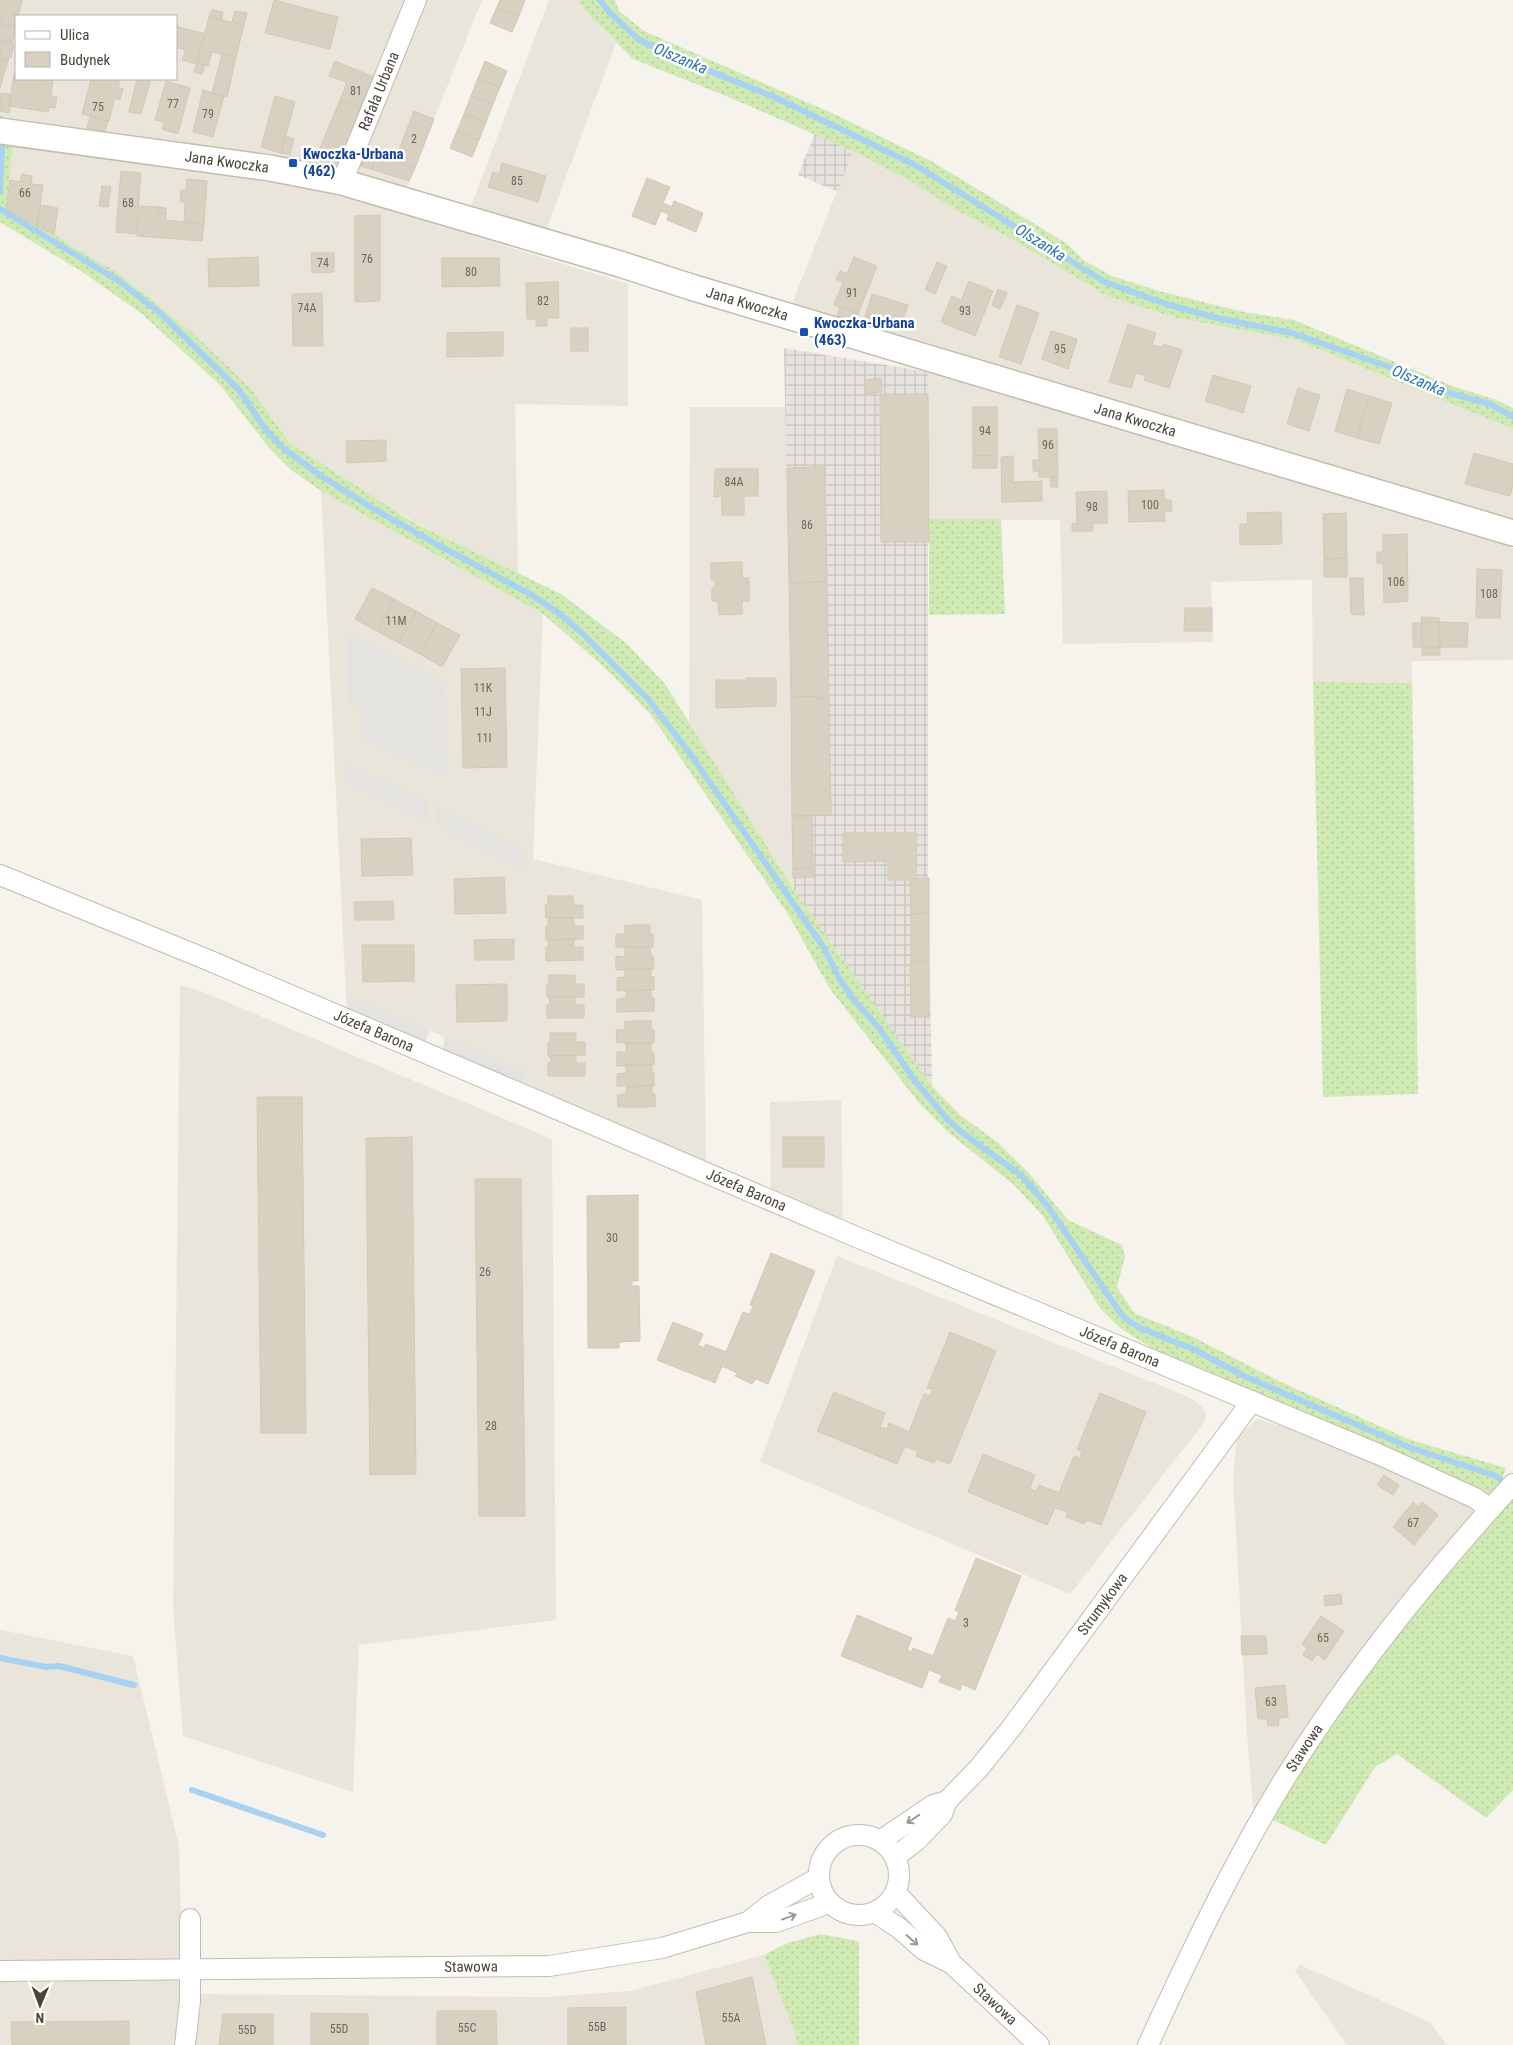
<svg xmlns="http://www.w3.org/2000/svg" width="1513" height="2045" font-family="'Roboto Condensed',sans-serif">
<style>
.residential{fill:#eae5da;fill-rule:evenodd}
.industrial{fill:url(#industrial-grid)}
.grass{fill:url(#grass-dots)}
.parking{fill:#e5e3e0}
.lines{fill:none;stroke-linecap:round;stroke-linejoin:round}
.stream{stroke:#a8d2f2;stroke-width:6}
.building{fill:#d8d0c1;stroke:#d3c8b4}
.minor-casing{stroke:#c2bcae;stroke-width:22}
.tertiary-casing{stroke:#c2bcae;stroke-width:28}
.minor{stroke:#fff;stroke-width:20}
.tertiary{stroke:#fff;stroke-width:25}
.oneway{stroke:#9c9892}
.transit-dot{fill:#1a4fb4;stroke:#fff;stroke-width:2}
.labels{text-anchor:middle;stroke-width:5;stroke-linejoin:round;paint-order:stroke}
.number-label{font-size:12px;fill:#6e675b}
.street-label{font-size:15px;fill:#4b4439;stroke:#fff}
.transit-label{font-size:15px;font-weight:bold;fill:#164399;stroke:#fff;text-anchor:start}
.water-label{font-size:16px;font-style:italic;fill:#2d76b2;stroke:#fff}
</style>
<defs>
<pattern id="industrial-grid" width="8" height="8" patternUnits="userSpaceOnUse" patternTransform="scale(1.25)"><rect width="8" height="8" fill="#e6e2dd"/><path d="M0 4h8M4 0v8" fill="none" stroke="#c7c3be"/></pattern>
<pattern id="grass-dots" width="8" height="8" patternUnits="userSpaceOnUse" patternTransform="scale(1.25)"><rect width="8" height="8" fill="#d0eab4"/><path d="M2 2h.1M6 6h.1" fill="none" stroke="#b4ca9c" stroke-width="1.8" stroke-linecap="round"/></pattern>
</defs>
<rect width="100%" height="100%" fill="#f6f3ec"/>
<!-- residential -->
<path class="residential" d="M0 0H482L405 191 0 131ZM16 16H176V79H16Z
M549 0H579L585 11 616 43 545 233 470 209Z
M13 145 267 178 334 193 628 284V406L515 404 518 574 388 508 290 443 251 389 194 334 118 273 54 235 6 209Z
M853 151 910 181 956 210 1017 242 1177 318 1296 340 1513 429V522L791 306Z
M928 372 1513 548V660L1412 661V683L1313 682 1312 580H1298L1211 582 1213 642 1063 644 1060 520 929 519Z
M690 407H785L794 890 689 725Z
M321 491 543 614 533 859 702 900 706 1164 524 1088 525 1070 346 996Z
M180 985 203 992 552 1139 556 1620 359 1645 353 1792 183 1736 173 1608Z
M841 1100 843 1220 771 1193 770 1102Z
M837 1256 1189 1397 1202 1407 1206 1415 1204 1423 1070 1594 760 1462Z
M1257 1419 1378 1454 1490 1509 1255 1831 1247 1733 1233 1479 1237 1437Z
M0 1630 133 1656 179 1846 183 1994 548 1997 630 1991 764 1955 794 2031 797 2045H0Z
M1300 1965 1430 2022 1447 2045H1347L1295 1971Z"/>
<!-- industrial -->
<path class="industrial" d="M815 133 853 151 838 192 798 175Z
M784 348 928 372V876L932 1086 794 890Z"/>
<!-- grass -->
<path class="grass" d="M579 0H615L619 11 644 31 834 114 931 161 1066 243 1085 261 1112 276 1159 291 1244 312 1294 320 1455 387 1497 400 1513 408V429L1296 340 1177 318 1107 296 1017 242 956 210 910 181 853 151 726 96 633 59 585 11Z
M0 144 13 145 6 209 54 235 118 273 194 334 251 389 290 443 409 520 561 594 626 643 665 684 794 890 932 1086 960 1115 996 1141 1029 1173 1068 1220 1122 1245 1125 1257 1117 1287 1134 1313 1193 1337 1281 1382 1411 1440 1506 1468 1491 1508 1513 1500V1790L1486 1818 1397 1754 1375 1767 1326 1845 1264 1816 1282 1783 1490 1509 1378 1454 1259 1393 1230 1384 1155 1350 1120 1328 1100 1308 1043 1216 1013 1184 949 1133 919 1103 830 989 789 916 651 715 606 669 543 614 321 491 291 470 269 448 221 386 142 314 81 271 0 222Z
M929 519H1001L1005 614 929 615Z
M1313 682 1412 683 1418 1094 1323 1097Z
M820 1934 859 1941V2045H797L794 2031 764 1955 785 1944Z"/>
<!-- parking -->
<path class="parking" d="M356 635 445 683 447 777 360 738 361 708 348 703 347 636 354 640Z
M345 763 427 800V821L346 783Z
M437 804 522 849 523 871 437 825Z
M346 996 430 1029 427 1038 422 1046 348 1014Z
M444 1036 525 1070 524 1088 443 1055Z"/>
<g class="lines">
<!-- stream -->
<path class="stream" d="M600 0 609 12 638 39 665 53 774 97 915 165 1105 282 1166 304 1217 318 1292 333 1398 370 1449 393 1490 404 1513 417
M0 119H1
M0 192 2 148
M0 209 119 281 160 313 239 390 265 429 284 449 321 476 374 509 436 544 530 594 560 614 584 635 648 699 691 755 824 948 839 978 854 1000 880 1029 915 1081 947 1119 964 1134 1022 1176 1049 1208 1121 1314 1128 1321 1140 1328 1193 1349 1244 1376 1411 1448 1496 1476 1508 1485
M0 1658 46 1667 59 1666 134 1685
M192 1790 323 1835"/>
</g>
<!-- building -->
<path class="building" d="M0 0H22L18 16H16L15 27 0 23Z
M274 0 338 17 330 49 265 33Z
M500 0H525L519 16 497 7Z
M497 7 519 16 512 32 490 23Z
M212 10 223 12 222 20 209 17Z
M235 11 247 13 244 25 232 22Z
M209 17 244 25 236 57 212 52 208 66 197 63Z
M0 23 16 27 12 43 0 40Z
M176 26 205 34 196 64 182 60 186 50 176 47Z
M0 40 14 44 11 58 9 57 8 61 1 59Z
M222 54 236 57 227 97 212 93Z
M0 59 8 61 0 88Z
M335 61 374 77 361 108 340 100 347 82 329 76Z
M485 61 507 71 500 87 478 78Z
M197 63 205 65 202 74 194 72Z
M14 74H16V79L53 80 51 96 57 97 55 108 49 107 48 112 9 106Z
M478 78 500 87 493 104 471 96Z
M91 79H120L118 87 123 89 120 100 115 98 109 121 82 114Z
M137 79H151L141 114 129 112Z
M166 81 190 88 178 134 162 129 164 122 155 120Z
M203 90 224 96 213 137 193 132Z
M1 93 11 94 9 113 0 111Z
M275 96 295 102 281 153 261 147Z
M471 96 493 104 486 122 464 114Z
M340 100 361 108 338 166 315 160Z
M414 111 434 119 415 168 395 160Z
M464 114 486 122 479 140 457 131Z
M90 116 108 121 105 131 87 128Z
M457 131 479 140 472 157 450 148Z
M286 136 294 139 290 155 281 153Z
M366 150 377 153 371 169 360 166Z
M377 153 415 168 409 181 371 169Z
M502 163 546 176 538 202 488 187 493 172 499 174Z
M121 171 141 173 136 234 116 232Z
M22 174 32 176 31 184 43 185 37 226 6 209 10 180 20 182Z
M647 178 670 187 663 203 672 207 674 201 703 213 696 232 667 220 669 214 661 211 655 225 632 216Z
M187 179 207 181 204 224 184 222 185 202H180L181 190 186 191Z
M102 186 111 187 108 207 99 206Z
M40 205 58 208 54 235 37 226Z
M140 206 159 207 158 213 166 214V220L204 224 202 241 137 236Z
M159 207 166 208V214L158 213Z
M380 215V301L355 302V216Z
M311 253H334V272L312 273Z
M258 257 259 286 209 287 208 259Z
M854 257 877 266 858 314 834 305 843 282 836 279 840 271 847 274Z
M442 258H499L500 286 442 287Z
M937 262 947 266 935 294 925 290Z
M969 281 993 291 975 336 941 322 952 296 961 300Z
M558 282 559 318H547V326H536V319H527L526 283Z
M998 289 1007 293 1000 309 992 305Z
M318 293H322L323 346H293L292 294Z
M872 294 908 305 900 329 865 317Z
M1017 305 1039 313 1021 364 999 357Z
M840 307 858 314 854 323 837 316Z
M1128 324 1156 333 1152 345 1162 347 1163 344 1182 350 1169 388 1144 380 1146 376 1136 373 1131 388 1109 382Z
M571 328H588V351H571Z
M1051 331 1077 339 1068 369 1042 359Z
M503 332V356L447 357V333Z
M1213 375 1251 386 1243 413 1205 401Z
M881 378 882 392 866 394 864 380Z
M1298 388 1320 395 1309 431 1287 424Z
M1347 389 1369 396 1357 438 1335 431Z
M880 394H928L929 542H881Z
M1369 396 1392 403 1379 444 1357 438Z
M973 407H997V456L973 455Z
M1038 429H1057L1058 477H1039V471H1033V460H1039Z
M386 440V461L347 463 346 441Z
M1474 453 1513 464V485L1510 496 1465 484Z
M973 455 997 456V468H973Z
M1013 456V482L1042 481V501L1002 502 1001 457Z
M825 467 827 582 789 583 787 468Z
M715 469H758V496H744V515H722V496L714 497Z
M1050 477H1057L1058 487H1051Z
M1164 490V500H1171L1172 511H1164L1165 521 1129 522 1128 491Z
M1107 491V523H1093V531H1072V524L1077 523 1076 492Z
M1281 512 1282 544 1240 545V524H1248L1247 513Z
M1346 513 1347 558 1324 559 1323 514Z
M1407 534 1408 601 1384 603 1383 564 1377 563V552H1383V535Z
M1347 558V577H1324V559Z
M742 562V578H749V601H742V614L719 615 718 601H712V588H715V580H711V563Z
M1477 569 1502 570 1500 618H1476Z
M1350 578H1363L1364 615 1351 614Z
M827 582 829 698 817 699V696L791 697 789 583Z
M372 588 394 599 377 631 355 619Z
M394 599 416 611 399 643 377 631Z
M1185 608H1212V631H1184Z
M416 611 437 623 420 654 399 643Z
M1421 617 1439 618V622L1422 623Z
M1439 622 1468 623 1467 647H1440Z
M1439 622 1440 647H1422V623Z
M437 623 460 635 442 667 420 654Z
M1413 623H1422V647H1413Z
M1422 647H1440V655H1422Z
M505 668 507 767 463 768 461 669Z
M746 678H776V706L716 708V680H746Z
M817 696V699L829 698 831 815 792 816 791 697Z
M792 816H812L813 868 793 869Z
M843 833H917L916 880H888V861L843 862Z
M411 838 413 875 362 876 361 839Z
M813 868 814 877 793 878V869Z
M504 877 506 913 455 914 454 879Z
M916 878H929V913L911 914 910 880Z
M548 896H573L574 905H583V918H546L545 905H548Z
M393 901 394 920H355L354 902Z
M929 913V962H911V914Z
M548 918H574V926H583V939L546 940V927H548Z
M625 925H650V934H653V947H616V934H625Z
M514 939V960H475L474 940Z
M574 939V947H583V960L546 961V947H549L548 940Z
M362 945H414V981L363 982Z
M625 947H650L651 956H653L654 969 616 970V956L625 957Z
M910 963H929V1017H911Z
M625 969H651V977H654V990L617 991V978L625 977Z
M549 975H575V984H584V997H547V984H549Z
M507 984V1021L457 1022 456 985Z
M651 990V998H654V1011L617 1012V999L626 998V991Z
M549 997H575V1005H584V1018H547V1005H550Z
M625 1021H651V1030H654V1043H617L616 1030H625Z
M550 1033H576V1042H585V1055L548 1056V1042H550Z
M626 1043H651V1052H654V1065L617 1066V1052H626Z
M576 1055V1063H585V1076H548V1063H551L550 1056Z
M626 1065H652V1073H654V1086H617V1074L626 1073Z
M652 1086V1094H655V1107H618L617 1095 626 1094V1087Z
M257 1097H302L306 1433H261Z
M412 1137 416 1474 370 1475 366 1138Z
M783 1137H824V1167H783Z
M475 1179H521L525 1516H479Z
M638 1195V1281H632V1286H639L640 1341 619 1342V1348H588L587 1196Z
M771 1253 815 1271 768 1384 756 1379 752 1384 735 1376 737 1373 722 1366 715 1383 657 1360 673 1322 703 1334 698 1345 704 1348 706 1344 726 1352 743 1312 750 1314 753 1306 750 1305Z
M950 1332 996 1351 950 1464 936 1459 934 1463 916 1456 918 1451 905 1446 897 1464 817 1431 834 1392 885 1413 880 1427 887 1429 889 1423 909 1432 924 1394 930 1396 933 1389 927 1388Z
M1100 1393 1146 1412 1101 1525 1086 1520 1084 1524 1066 1517 1068 1512 1055 1508 1047 1525 968 1492 983 1454 1035 1475 1030 1488 1036 1491 1039 1485 1059 1493 1074 1456 1080 1458 1082 1451 1077 1449Z
M1384 1475 1399 1485 1393 1495 1377 1485Z
M1413 1502 1419 1507 1422 1502 1438 1515 1414 1545 1393 1527Z
M976 1558 1021 1576 975 1690 962 1684 960 1690 939 1682 942 1675 929 1670 922 1688 841 1656 857 1615 912 1638 907 1650 912 1652 913 1648 933 1656 948 1618 955 1621 959 1612 955 1610Z
M1341 1594 1342 1604 1325 1606 1324 1596Z
M1321 1616 1344 1631 1325 1660 1317 1654 1312 1661 1303 1655 1307 1648 1302 1644Z
M1241 1636H1266L1267 1654 1242 1655Z
M1285 1685 1288 1717 1278 1718 1279 1725 1268 1726 1267 1719H1258L1255 1688Z
M752 1977 766 2045H706L696 1992Z
M626 2007V2045H568V2008Z
M437 2011H496L497 2045H437Z
M311 2013 368 2014V2045H311Z
M223 2014H273V2045H219Z
M129 2021V2045H12L11 2022Z"/>
<g class="lines">
<defs>
<g id="minor">
<path id="s1" d="M342 182 416 0"/>
<path id="s2" d="M0 875 208 960 854 1236 1378 1454 1475 1498 1490 1509"/>
<circle cx="859" cy="1875" r="40"/>
<path d="M880 1841 933 1805 947 1801"/>
<path id="s3" d="M895 1857 917 1840 942 1814 947 1801 979 1768 1012 1727 1252 1401"/>
<path d="M896 1893 937 1937 951 1963"/>
<path id="s4" d="M876 1913 899 1928 924 1950 951 1963 1039 2045"/>
<path d="M748 1922 768 1906 818 1878"/>
<path id="s5" d="M0 1971 549 1966 662 1948 748 1922H776L829 1903"/>
<path d="M185 2045 190 2001V1919"/>
<path id="s6" d="M1148 2045C1189 1956 1231 1867 1282 1783 1348 1676 1428 1577 1513 1484"/>
</g>
<g id="tertiary">
<path id="s7" d="M0 131 270 168 342 182 620 264 691 287 1513 533"/>
</g>
</defs>
<!-- minor casing -->
<use href="#minor" class="minor-casing"/>
<!-- tertiary casing -->
<use href="#tertiary" class="tertiary-casing"/>
<!-- minor -->
<use href="#minor" class="minor"/>
<!-- tertiary -->
<use href="#tertiary" class="tertiary"/>
</g>
<!-- one-way arrows -->
<defs><path id="oneway-shaft" d="M-6 0H5M1.5-3L5.5 0L1.5 3" fill="none" stroke-width="1.6" stroke-linecap="round" stroke-linejoin="round" transform="scale(1.25)"/></defs>
<g class="oneway">
<use href="#oneway-shaft" transform="translate(913 1819) rotate(146)"/>
<use href="#oneway-shaft" transform="translate(789 1917) rotate(-20)"/>
<use href="#oneway-shaft" transform="translate(912 1940) rotate(41)"/>
</g>
<!-- markers -->
<g class="transit-dot">
<rect x="288" y="158" width="10" height="10" rx="2.5"/>
<rect x="799" y="327" width="10" height="10" rx="2.5"/>
</g>
<g class="labels">
<!-- number labels -->
<g class="number-label">
<text x="356" y="95">81</text>
<text x="173" y="108">77</text>
<text x="98" y="111">75</text>
<text x="208" y="118">79</text>
<text x="414" y="143">2</text>
<text x="517" y="185">85</text>
<text x="25" y="197">66</text>
<text x="128" y="207">68</text>
<text x="367" y="263">76</text>
<text x="323" y="267">74</text>
<text x="471" y="276">80</text>
<text x="852" y="297">91</text>
<text x="543" y="305">82</text>
<text x="307" y="312">74A</text>
<text x="965" y="315">93</text>
<text x="1060" y="353">95</text>
<text x="985" y="435">94</text>
<text x="1048" y="449">96</text>
<text x="734" y="486">84A</text>
<text x="1150" y="509">100</text>
<text x="1092" y="511">98</text>
<text x="807" y="529">86</text>
<text x="1396" y="586">106</text>
<text x="1489" y="598">108</text>
<text x="396" y="625">11M</text>
<text x="483" y="692">11K</text>
<text x="483" y="716">11J</text>
<text x="484" y="742">11I</text>
<text x="612" y="1242">30</text>
<text x="485" y="1276">26</text>
<text x="491" y="1430">28</text>
<text x="1413" y="1527">67</text>
<text x="966" y="1627">3</text>
<text x="1323" y="1642">65</text>
<text x="1271" y="1706">63</text>
<text x="731" y="2022">55A</text>
<text x="597" y="2031">55B</text>
<text x="467" y="2032">55C</text>
<text x="339" y="2033">55D</text>
<text x="247" y="2034">55D</text>
</g>
<!-- street labels -->
<g class="street-label">
<text dy="5" stroke="none"><textPath href="#s1" startOffset="98">Rafała Urbana</textPath></text>
<text dy="5" stroke="none"><textPath href="#s7" startOffset="229">Jana Kwoczka</textPath></text>
<text dy="5" stroke="none"><textPath href="#s7" startOffset="769">Jana Kwoczka</textPath></text>
<text dy="5" stroke="none"><textPath href="#s7" startOffset="1174">Jana Kwoczka</textPath></text>
<text dy="5" stroke="none"><textPath href="#s2" startOffset="405">Józefa Barona</textPath></text>
<text dy="5" stroke="none"><textPath href="#s2" startOffset="810">Józefa Barona</textPath></text>
<text dy="5" stroke="none"><textPath href="#s2" startOffset="1215">Józefa Barona</textPath></text>
<text dy="5" stroke="none"><textPath href="#s3" startOffset="329">Strumykowa</textPath></text>
<text dy="5" stroke="none"><textPath href="#s6" startOffset="336">Stawowa</textPath></text>
<text dy="5" stroke="none"><textPath href="#s5" startOffset="471">Stawowa</textPath></text>
<text dy="5" stroke="none"><textPath href="#s4" startOffset="151">Stawowa</textPath></text>
</g>
<!-- transit labels -->
<g class="transit-label">
<text x="303" y="159">Kwoczka-Urbana<tspan x="303" dy="17">(462)</tspan></text>
<text x="814" y="328">Kwoczka-Urbana<tspan x="814" dy="17">(463)</tspan></text>
</g>
<!-- water labels -->
<g class="water-label">
<text transform="translate(681 58) rotate(23)" y="6">Olszanka</text>
<text transform="translate(1041 242) rotate(32)" y="6">Olszanka</text>
<text transform="translate(1419 380) rotate(23)" y="6">Olszanka</text>
</g>
</g>
<!-- legend -->
<rect x="15" y="15" width="162" height="65" fill="#ffffff" stroke="#b7b4b0"/>
<rect x="25" y="31" width="25" height="8" fill="#ffffff" stroke="#b7b4b0"/>
<text x="60" y="40" font-size="15" fill="#4b4439">Ulica</text>
<rect x="25" y="52" width="25" height="15" fill="#d8d0c1" stroke="#b7b4b0"/>
<text x="60" y="65" font-size="15" fill="#4b4439">Budynek</text>
<!-- north arrow -->
<g transform="translate(40 2005) rotate(181)" stroke="#ffffff" stroke-width="4" paint-order="stroke">
<path d="M0-4L9 19L0 12L-9 19Z" fill="#4b4439"/>
<text y="-8" font-size="14" font-weight="bold" text-anchor="middle" fill="#4b4439">N</text>
</g>
</svg>
